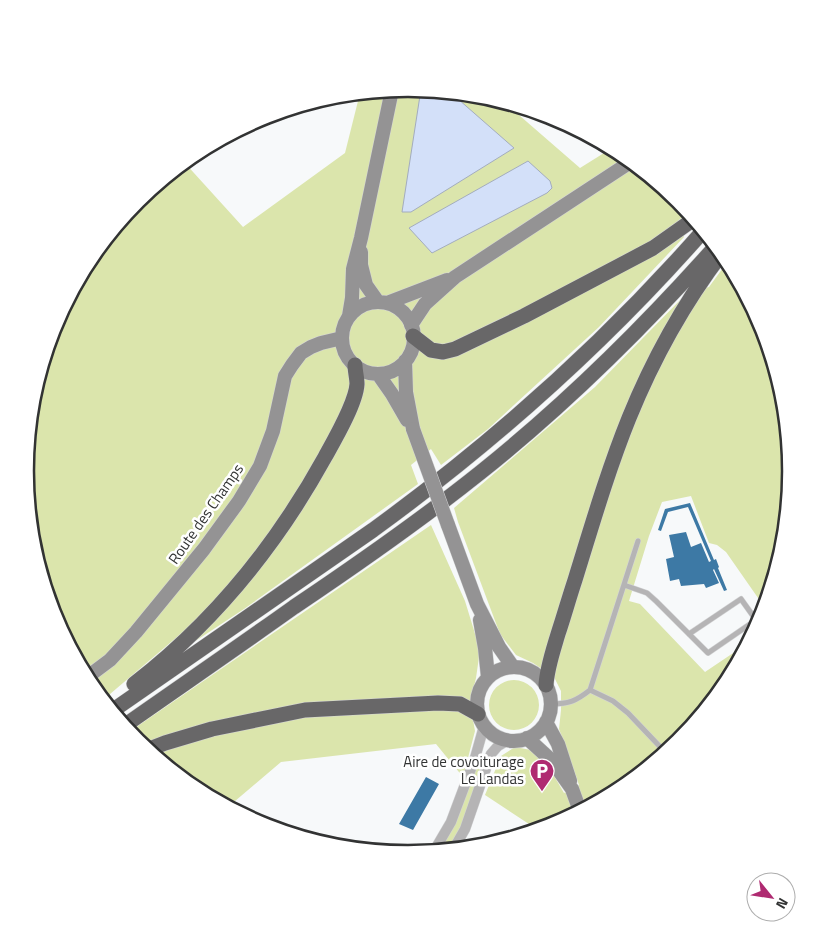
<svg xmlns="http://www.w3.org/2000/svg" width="816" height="942" font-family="'Titillium Web',sans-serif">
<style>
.green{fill:#dbe5ac}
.water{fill:#d3e0f9;stroke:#a3acbe}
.building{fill:#3d79a5}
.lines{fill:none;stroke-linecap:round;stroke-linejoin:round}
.lane-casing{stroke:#d4d5d6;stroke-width:6}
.street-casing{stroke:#d4d5d6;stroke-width:11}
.secondary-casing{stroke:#d4d5d6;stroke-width:15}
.highway-casing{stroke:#d4d5d6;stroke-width:16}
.lane{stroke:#b5b4b5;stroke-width:5}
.street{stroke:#b5b4b5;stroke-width:10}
.secondary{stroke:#949394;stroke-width:14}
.highway{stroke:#686768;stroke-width:15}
.secondary-bridge-casing{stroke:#d4d5d6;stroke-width:15;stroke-linecap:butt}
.secondary-bridge{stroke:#949394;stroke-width:14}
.labels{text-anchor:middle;stroke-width:5;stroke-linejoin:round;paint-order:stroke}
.street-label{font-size:15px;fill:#323333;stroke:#fff}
.poi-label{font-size:15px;fill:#323333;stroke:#fff;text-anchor:end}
.rim{fill:none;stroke:#323333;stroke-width:2.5}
</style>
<rect width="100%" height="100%" fill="#f7f9fa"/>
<!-- green -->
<path class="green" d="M408 88 483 95 504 102 580 168 612 148 621 153 679 200 688 212 677 222 684 237 599 327 488 429 441 465 431 449 411 465 418 484 244 609 194 642 184 631 103 700 89 684 54 617 32 545V538L34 535 30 527 25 471 32 396 54 324 90 258 137 200 184 162 243 227 345 153 360 93Z
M728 261 762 325 784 397 791 471 784 546 765 608 726 552 717 545 709 543 691 496 662 502 649 536 629 601 640 604 705 672 748 643 726 684 679 742 621 790 554 825 535 831 532 826 485 795 501 756 515 747 531 750 553 774 564 793 579 785 569 756 559 729 561 710V691L554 677 533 663 516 655 500 634 458 522 454 508 595 387 687 293 709 287Z
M431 525 465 601 480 650 476 678 470 703 475 731 463 777 436 744 281 762 228 807 195 789 137 742 129 732Z
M489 705a25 25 0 1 1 50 0a25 25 0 1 1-50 0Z
M480 753 486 757 464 825 450 850 439 851Z"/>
<!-- water -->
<path class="water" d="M421 89 450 92 514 148 411 212H402Z
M528 161 550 181 552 188 547 193 432 253 409 228Z"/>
<!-- building -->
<path class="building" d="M690 503 714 560 716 559 719 567 718 568 727 590 724 591 714 569 713 570 719 583 706 588 704 584 681 586 679 579 670 581 666 559 674 557 669 535 686 532 691 547 701 543 709 562 711 561 688 507 668 512 661 531 658 530 665 509Z
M426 777 439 784 413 830 399 824Z
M493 835 503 840 487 845Z"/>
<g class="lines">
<defs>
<path id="lane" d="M624 585 647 593 656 601 708 653 756 620 741 599 689 634
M590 690 613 701 628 713 666 753
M551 704C569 704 576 701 590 690L638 541"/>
<path id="street" d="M453 850 465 829 491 754 498 746 508 740
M434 851 451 822 475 758 484 726"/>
<path id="secondary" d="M361 252V265L366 285 378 302
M342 338a36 36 0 1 1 72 0a36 36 0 1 1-72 0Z
M387 303 447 280
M349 316 352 298 353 269 361 238 392 90
M411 325 425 304 455 277 632 161
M405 361 406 392 413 429
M378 374 392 394 407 420
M448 525 477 604 499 647 513 667
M480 620 485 648 488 677
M477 704a37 37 0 1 1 74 0a37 37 0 1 1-74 0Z
M86 678 110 660 136 632 204 549 239 501 260 466 273 431 285 376 292 365 301 353 311 347 321 343 342 338
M546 722 558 744 570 781
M527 738 552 761 572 789 580 811"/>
<path id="highway" d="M413 336 431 350 443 352 455 349 524 316 653 248 694 219
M134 684C213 623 277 544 325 457 335 439 356 403 357 384 357 378 355 371 355 365
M546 685C547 668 553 651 558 634 564 616 569 598 575 580 592 525 608 470 629 418 653 359 684 303 722 253
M112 711 373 530C494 442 605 343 704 230
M124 726C181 686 238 647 294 607 358 564 421 520 481 472 566 404 644 327 716 246
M147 750 165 743 212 729 305 710 438 703 460 704 478 714"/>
</defs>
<!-- lane casing -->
<use href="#lane" class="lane-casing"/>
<!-- street casing -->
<use href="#street" class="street-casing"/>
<!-- secondary casing -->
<use href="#secondary" class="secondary-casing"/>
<!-- highway casing -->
<use href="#highway" class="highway-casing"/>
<!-- lane -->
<use href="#lane" class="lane"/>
<!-- street -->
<use href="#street" class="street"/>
<!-- secondary -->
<use href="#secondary" class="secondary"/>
<!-- highway -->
<use href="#highway" class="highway"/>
<defs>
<path id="secondary-bridge" d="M413 429 448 525"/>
</defs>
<!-- secondary-bridge casing -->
<use href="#secondary-bridge" class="secondary-bridge-casing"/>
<!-- secondary-bridge -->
<use href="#secondary-bridge" class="secondary-bridge"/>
</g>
<!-- icons -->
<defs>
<symbol id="parking-pin" viewBox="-11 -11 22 30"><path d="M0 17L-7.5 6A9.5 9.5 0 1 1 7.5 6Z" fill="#af2a71" stroke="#fff"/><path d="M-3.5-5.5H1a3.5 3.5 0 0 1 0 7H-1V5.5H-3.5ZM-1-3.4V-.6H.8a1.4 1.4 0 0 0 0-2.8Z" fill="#fff"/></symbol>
</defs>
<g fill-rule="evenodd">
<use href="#parking-pin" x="528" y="757" width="28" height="38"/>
</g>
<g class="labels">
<!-- street labels -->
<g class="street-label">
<text transform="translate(206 514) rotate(-55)" y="5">Route des Champs</text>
</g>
<!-- poi labels -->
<g class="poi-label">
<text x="524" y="767">Aire de covoiturage<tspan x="524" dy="17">Le Landas</tspan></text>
</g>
</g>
<!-- crop -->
<path d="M0 0H816V942H0ZM34 471a374 374 0 1 1 748 0a374 374 0 1 1-748 0Z" fill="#fff" fill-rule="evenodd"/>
<path class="rim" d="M34 471a374 374 0 1 1 748 0a374 374 0 1 1-748 0Z"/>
<!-- north arrow -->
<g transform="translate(771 897) rotate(120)"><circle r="24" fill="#ffffff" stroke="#adadad"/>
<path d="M0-4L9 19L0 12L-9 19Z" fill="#af2a71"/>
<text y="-8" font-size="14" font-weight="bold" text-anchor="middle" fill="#323333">N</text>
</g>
</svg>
